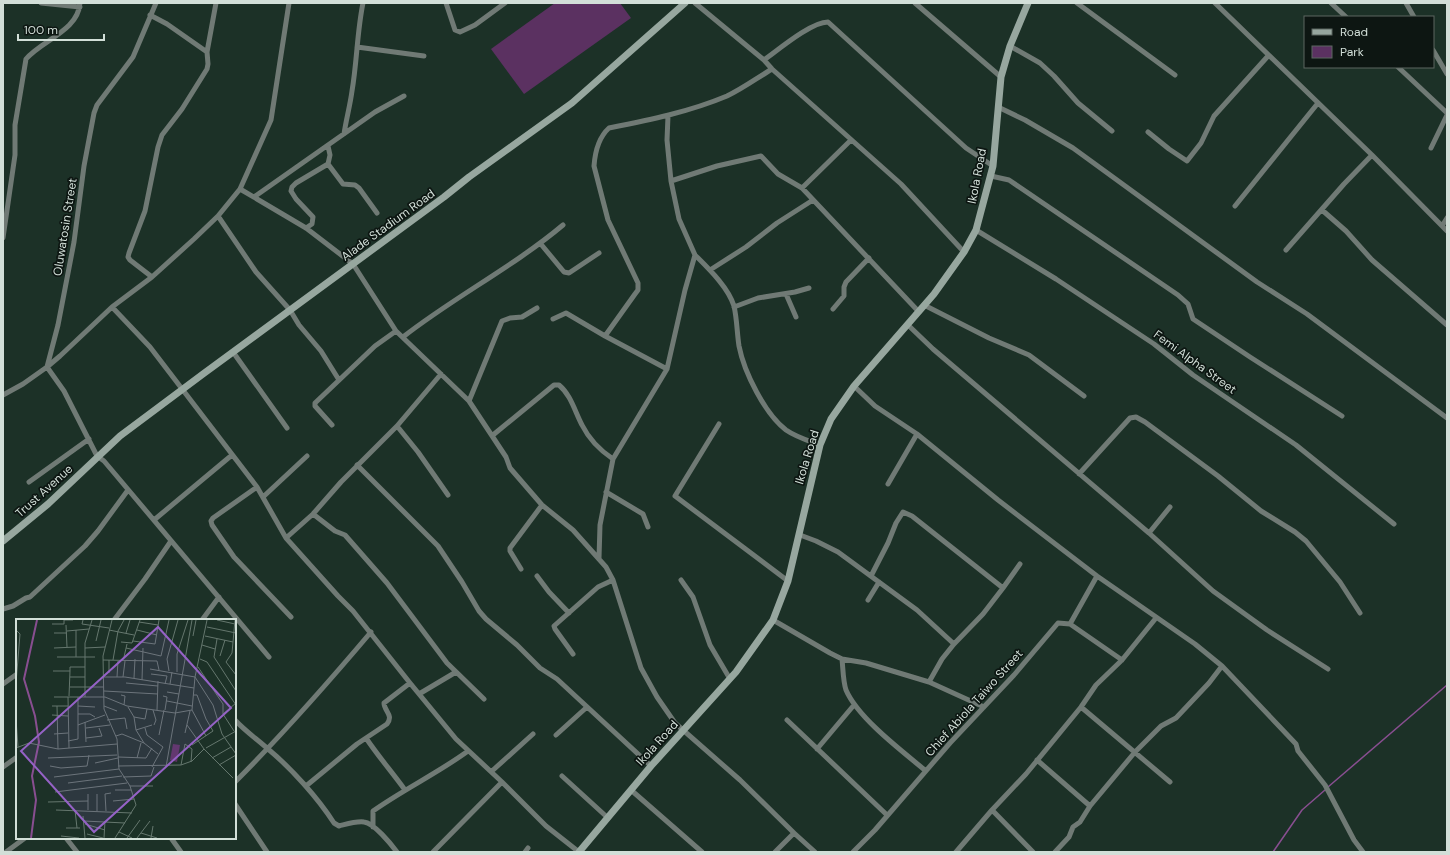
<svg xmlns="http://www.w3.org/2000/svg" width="1450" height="855" font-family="'DM Sans',sans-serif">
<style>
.green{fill:#5b3161}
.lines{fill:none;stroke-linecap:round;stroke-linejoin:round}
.stream{stroke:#884e90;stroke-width:1.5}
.street{stroke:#707a75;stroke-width:5}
.secondary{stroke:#97a79f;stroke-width:7}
.labels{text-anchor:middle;stroke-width:3.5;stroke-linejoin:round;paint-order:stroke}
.street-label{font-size:12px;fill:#d2dfd8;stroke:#0d1612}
.inset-river{fill:none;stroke:#884e90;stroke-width:2}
.inset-road{fill:none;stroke:#65776e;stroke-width:1}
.view{fill:#9562c6;fill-opacity:0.15;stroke:#9562c6;stroke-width:2}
.inset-edge{fill:none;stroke:#d2dfd8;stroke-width:2}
</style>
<rect width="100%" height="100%" fill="#1c3127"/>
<!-- green -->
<path class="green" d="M555 3H620L631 18 524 94 491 49Z"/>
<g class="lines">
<!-- stream -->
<path class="stream" d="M1328 787 1447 685
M1273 852 1302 810 1325 790"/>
<!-- street -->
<path class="street" d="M41 3 80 7
M156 3 133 57 97 105 94 113 84 166 74 242 58 325 47 367 64 391 97 456 104 461 115 474 269 657
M289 3 271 120 240 189 306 228 353 264 396 331 469 401 506 457 510 468 542 505 573 530 606 567 613 580 641 668 657 697 675 723 740 780 794 833 815 852
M446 3 455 30 460 32 475 25 505 3
M695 3 764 60 772 69 901 184 964 252
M915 3 1001 77
M1077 3 1175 75
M1215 3 1372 155 1447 231
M1331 3 1346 17
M1406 3 1414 17
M150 15 167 24 207 52
M1010 46 1040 63 1054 76 1078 103 1112 131
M357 47 424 56
M1433 50 1447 74
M764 60C778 50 811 22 828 22L966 148 993 166
M1398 67 1447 113
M998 107 1025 120 1073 148 1257 282 1307 314 1447 418
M1148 132 1169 149 1187 161 1201 143 1214 116 1268 56
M344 134C346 120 350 106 352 91 357 62 357 32 363 3
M328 146 330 155 328 164 343 184 355 185 359 188 377 213
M1431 148 1447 115
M991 176 1009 180 1178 295 1188 304 1193 319 1250 357 1342 416
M671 181 717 166 761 156 778 174 802 188 919 312
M802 188 851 140
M254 197 375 112 404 96
M1235 206 1318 103
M1322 210 1346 231 1372 260 1447 325
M218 216 256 272 290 310 299 325 321 351 339 380
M1442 226 1447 218
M306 228 312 224 313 217 296 199 291 191 292 187 296 183 328 164
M976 230 1056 279 1154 344 1193 375 1296 445 1394 524
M3 238 15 155V125L26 59C42 40 78 31 80 3
M540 243 564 272 569 273 599 253
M1286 250 1344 184 1372 155
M695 255C709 269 728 287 734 306 737 319 737 333 739 346 744 372 765 414 786 430 796 437 809 441 820 445
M710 270 746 247 777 223 813 200
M152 277 130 260 128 257 129 253 145 211 158 147 162 135 182 109 207 69 208 64 207 52 216 3
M786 294 796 317
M924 305 989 338 1029 355 1084 396
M112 307 150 347 257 487 286 538 338 596 353 611 410 683 456 739 502 782 546 826 579 852
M734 307 758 298 795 292 809 288
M833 309 844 296V287L846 282 869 258
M553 319 566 313 605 336 667 369
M908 325 933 349 1149 533 1213 591 1267 630 1328 669
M605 336 635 294 638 290V283L608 220 594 166C595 152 598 138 609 128 649 120 689 112 727 96 742 89 757 78 772 69
M403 337C454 297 513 267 563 225
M233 352 287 428
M854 386 875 406 917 434 998 500 1097 576 1195 644 1222 666 1296 744 1298 751 1325 785 1354 840 1363 852
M3 395 23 384 47 367 60 356 112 307 152 277 194 239 218 216 240 189
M469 401 502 321 510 318 522 317 537 308
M719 424 675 496 788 581
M332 425 315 406V403L375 346 396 331
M397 426 418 452 448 495
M493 435 554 385H559C571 395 575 412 582 425 589 439 601 451 613 459L600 525 599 558
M613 459 667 369 685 290 695 255 679 219 671 181 667 140 668 116
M357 465 438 546 462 582 479 611 486 619 517 645 540 668 557 679 651 766
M1079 474 1130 418 1136 417 1145 422 1218 476 1261 511 1295 532 1306 541 1340 582 1360 613
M29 482 89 439
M888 484 917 434
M257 487 213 518 211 521 212 525 234 557 291 617
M606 492 643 514 648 527
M263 497 307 456
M313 514 335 531 345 535 387 583 447 663 484 699
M154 520 232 455
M1149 533 1170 507
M800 535 816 541 838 552 917 610 954 644
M286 538 313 514 341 482 397 426 441 374
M521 569 510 551V548L542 505
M537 576 549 592 569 613
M871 576 888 543 896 523 903 512 912 516 1003 588
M681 580 693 597 710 645 730 679
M868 600 879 582
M3 609 13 606 26 598 30 597 85 546 98 531 128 490
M114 620 145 579 171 541
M202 620 219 597
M773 620 830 653 842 659 866 663 929 682 984 707
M1070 624 1097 576
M573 654 555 629 554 626 598 587 613 580
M842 659C843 668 843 681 846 690 858 718 902 751 926 771
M929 682 942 659 954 644 983 614 1003 588 1020 564
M3 684 17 674
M419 694 456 672
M1081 707 1170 782
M235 720C245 731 257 739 268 749 291 768 318 798 334 823L339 826C347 824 356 821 364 822 374 823 391 844 397 852
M787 720 887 815
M556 735 587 707
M366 738C378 756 392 772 405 790
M817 749 854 705
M1037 760 1090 806
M3 767 17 757
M492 771 533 734
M562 776 608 818
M235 782C283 734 327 684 371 632
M306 786 357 744 387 724C394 715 384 711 384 703L410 683
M631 790 702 852
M235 804 267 852
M992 810 1033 852
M373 827V811C404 789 438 773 468 751
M66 838 77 852
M171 838 181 852
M6 852 25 838
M433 852 502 782
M525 852 528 848
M775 852 794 833
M853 852 875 830 950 743 1014 675 1058 623 1070 624 1122 660
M956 852 992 810 1026 774 1081 707 1096 685 1122 660 1156 618
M1055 852 1069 837 1073 827 1080 822 1090 806 1135 752 1161 726 1176 718 1209 683 1222 666"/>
<!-- secondary -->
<path class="secondary" d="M3 541 48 504 120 436 203 374 444 197 469 177 572 103 685 3
M579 852 651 766 736 672 773 620 788 581 820 445 831 419 854 386 934 294 964 252 976 230 993 166 1001 77 1010 46 1028 3"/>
</g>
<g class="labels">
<!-- street labels -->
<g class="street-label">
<text transform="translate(977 176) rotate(-79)" y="4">Ikola Road</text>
<text transform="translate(388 225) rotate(-36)" y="4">Alade Stadium Road</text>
<text transform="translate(65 227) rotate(-81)" y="4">Oluwatosin Street</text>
<text transform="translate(1195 362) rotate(36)" y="4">Femi Alpha Street</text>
<text transform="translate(807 457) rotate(-73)" y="4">Ikola Road</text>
<text transform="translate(44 491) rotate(-42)" y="4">Trust Avenue</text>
<text transform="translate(974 703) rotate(-48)" y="4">Chief Abiola Taiwo Street</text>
<text transform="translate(657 743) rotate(-48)" y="4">Ikola Road</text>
</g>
</g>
<!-- overview -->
<g transform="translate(16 619)">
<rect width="220" height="220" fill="#1c3127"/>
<path d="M157 125 164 126 161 143 154 141Z" fill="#5b3161"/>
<path class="inset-river" d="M15 219 20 181 16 157 23 123 19 97 8 60 21 1"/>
<path class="inset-road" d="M67 1 66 5 93 9M96 1 87 37 88 90 101 120 103 150 114 167 120 186 99 219M201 1 219 5M219 1 216 34 210 43 220 56M123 3 142 6M36 5H48V1H57M50 6 51 28M191 8 220 14M0 11 4 15 0 64M60 11V38M93 11 118 16M121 11 141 16M51 12 73 10M38 14H51M110 14 114 1M177 17 180 1M189 17 217 23M201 20 198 38 220 72M80 22 85 1M117 22 139 25 143 1M105 23 116 24 124 1M186 26 199 30M38 29 60 28M69 29 89 28M110 29 145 37 153 1M204 37 209 21M41 38H79M108 38 111 25M184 40 191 43 220 86M87 41 141 42 143 51M97 41 102 12 108 1M182 48 207 85V95L218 112M134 50 179 58 197 86 206 115 220 135M37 52H54L53 77M54 52V48H69M153 52 151 40 162 1M161 53V35L172 1M93 54V41M135 55 151 57 149 65M54 58H69M88 58H109L178 69M101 58 102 42M107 58 109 42M118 59 119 40M126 61 127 29M110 64 142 67M154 65 156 53M54 68H88M88 72 142 75M151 73 163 75M105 76 109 77 108 86M147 77 151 78 149 91M38 78H89L111 87 159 94 176 91 190 117M52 78 53 129M69 78V24L76 1M151 82 176 87M36 87H52M41 87 42 130M62 87 79 88M88 87 101 92M112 88 118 98 129 100 131 90M137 91 140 101 138 106M141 91 142 62M176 91 179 58 191 1M62 95H74L79 98M207 95 220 84M36 96 52 97M118 98 120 111 128 124 142 135M0 100 2 128M91 101 109 99 111 110M69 103 70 123M62 106 89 96M171 106 188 130 217 159M70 109 94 106M129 109 131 116 147 128 136 148M120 111 136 106M169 114 174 92M38 115 52 114M143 116 148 91M100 117 106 115 128 124M70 119 86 117 83 109M52 122 62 120V78M176 126 197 112 190 100 181 76H177M0 129 13 124 42 130 101 125M190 129 220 112M102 138 130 139 136 129M32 139 101 136M121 139 125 124M196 139 215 128M79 144 102 139M165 146 169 125 176 130 175 143M203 146 220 136M34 147 45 149 71 147 73 136M102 147 165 146 176 142 188 130M150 148 176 1M38 158 103 150M107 158 135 157 138 148M52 164 106 157M114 167H137M99 171H115M39 173 111 164M81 175V192M97 182 118 180M32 183 72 182M40 191 116 194M59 191 61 209M72 191V175M90 192 89 175 95 174M67 197 69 219M68 202 109 204M69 205 89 211M50 209H64M103 213 116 219M125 214 141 219M71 215 87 219M45 217 63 219M88 219 89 202M111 219 124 201M121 219 134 202M135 219 137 207"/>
<path class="view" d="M142 8 215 89 78 213 5 132Z"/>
<rect width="220" height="220" class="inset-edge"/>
</g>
<!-- border -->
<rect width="1450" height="855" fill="none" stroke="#d2dfd8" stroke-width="8"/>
<!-- legend -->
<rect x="1304" y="16" width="130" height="52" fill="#0d1612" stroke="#5c6661"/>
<rect x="1312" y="29" width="20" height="6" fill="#97a79f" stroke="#5c6661"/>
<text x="1340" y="36" font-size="12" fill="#d2dfd8">Road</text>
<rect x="1312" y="46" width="20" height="12" fill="#5b3161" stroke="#5c6661"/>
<text x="1340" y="56" font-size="12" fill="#d2dfd8">Park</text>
<!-- scale -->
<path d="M18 34v6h86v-6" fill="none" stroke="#d2dfd8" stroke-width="2"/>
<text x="24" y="34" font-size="12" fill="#d2dfd8" stroke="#0d1612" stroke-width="3" paint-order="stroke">100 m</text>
</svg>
